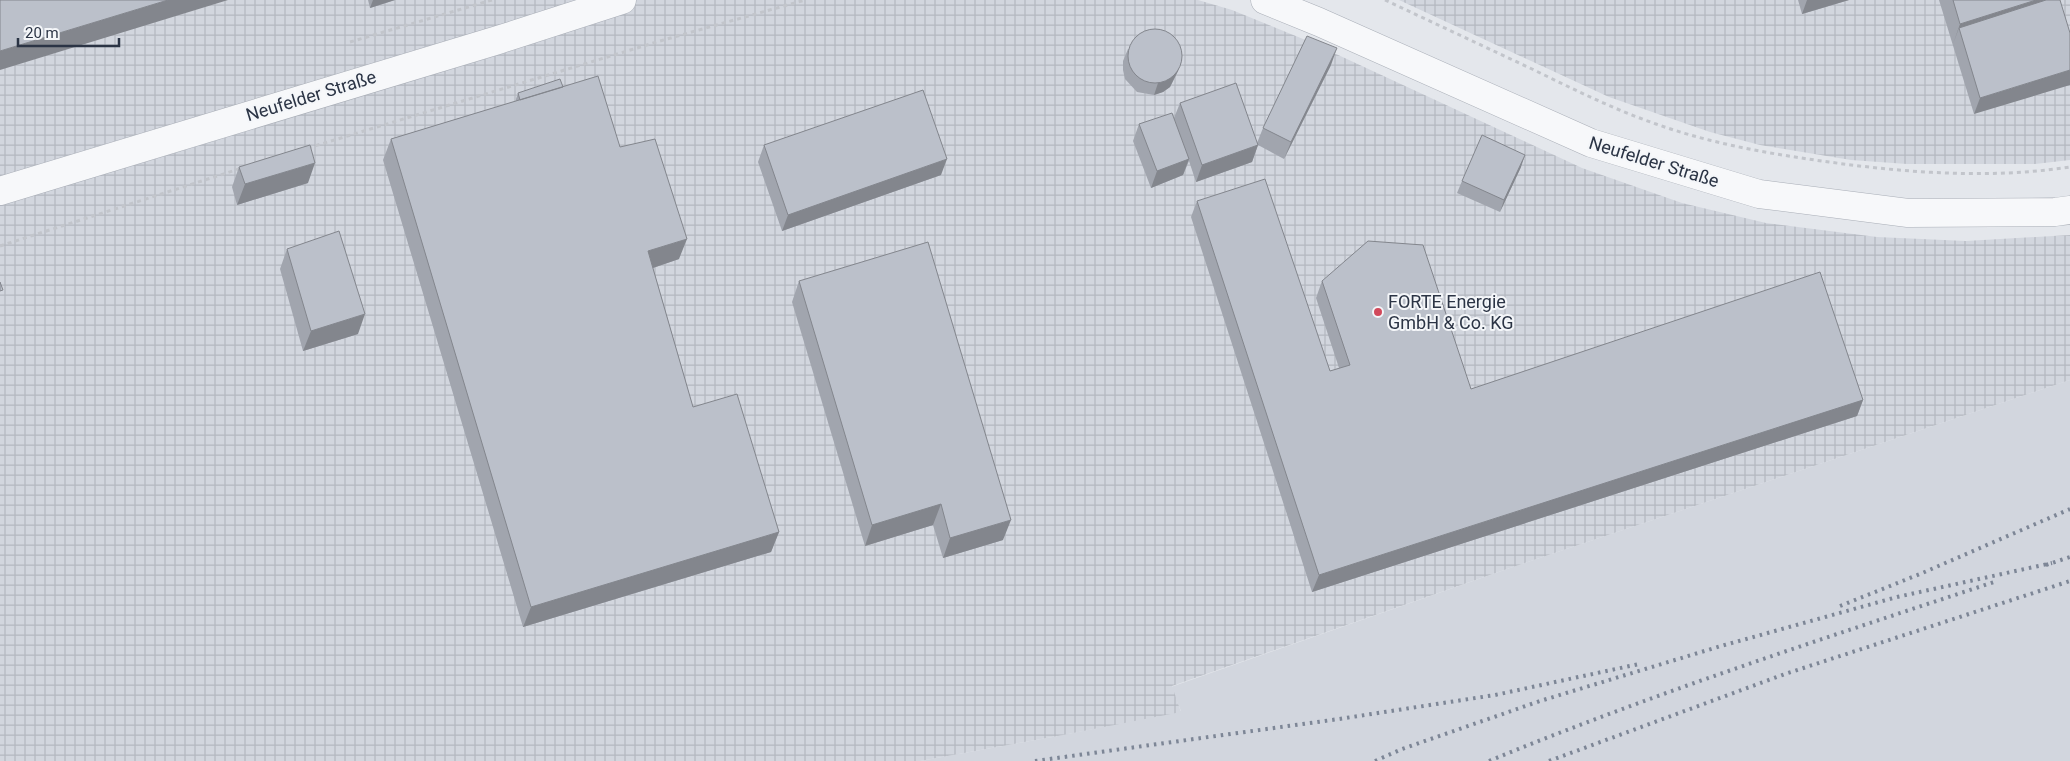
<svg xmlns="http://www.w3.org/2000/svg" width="2070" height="761" font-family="Roboto,sans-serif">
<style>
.built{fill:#d2d6de}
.industrial{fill:url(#industrial-grid)}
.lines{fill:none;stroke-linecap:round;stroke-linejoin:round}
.minor-casing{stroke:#a9aeb7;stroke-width:29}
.path{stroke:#c2c5cb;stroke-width:3;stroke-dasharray:4 4;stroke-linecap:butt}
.minor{stroke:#f7f8fa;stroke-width:28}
.rail{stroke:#7d8696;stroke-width:4;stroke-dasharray:2.5 5;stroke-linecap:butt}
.wall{fill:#a1a5ae}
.shaded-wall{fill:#83868d}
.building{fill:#bbc0ca;stroke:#83868d}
.poi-dot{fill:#d1495b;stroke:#f4f6f9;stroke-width:2}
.labels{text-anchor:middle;stroke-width:4;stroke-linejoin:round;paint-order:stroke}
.street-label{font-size:18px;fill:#2b3445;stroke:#f4f6f9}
.poi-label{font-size:18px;fill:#2b3445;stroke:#f4f6f9;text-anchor:start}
</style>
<defs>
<pattern id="industrial-grid" width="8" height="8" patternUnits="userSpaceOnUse" patternTransform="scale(1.25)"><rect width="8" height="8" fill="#d2d6de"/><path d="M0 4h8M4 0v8" fill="none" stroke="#b4b8c0"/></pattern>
</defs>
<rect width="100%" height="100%" fill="#e4e7ec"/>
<!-- built -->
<path class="built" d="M2070 380V761H920L1058 736 1181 711 1171 687 1510 568Z"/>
<!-- industrial -->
<path class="industrial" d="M0 0H1198L1232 10 1308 41 1582 168 1682 203 1766 223 1877 237 1966 241 2070 235V380L1510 568 1172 686 1181 712 1058 736 920 761H0Z
M1399 0H2070V160L2035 164H1907L1851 160 1760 145 1710 132 1609 97Z"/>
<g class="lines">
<defs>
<path id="minor" d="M1265 0 1319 22 1591 143 1759 194 1908 213 2055 212 2070 210
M0 191 498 40 622 0"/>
</defs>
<!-- minor casing -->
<use href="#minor" class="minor-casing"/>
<!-- path -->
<path class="path" d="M1385 0C1434 23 1483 46 1532 69 1573 89 1613 109 1656 124 1712 144 1771 154 1829 162 1908 173 1991 179 2070 167
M350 42 492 0
M308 148 660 41 805 0
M0 246 242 168"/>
<!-- minor -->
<use href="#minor" class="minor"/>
<!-- rail -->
<path class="rail" d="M2046 565 2070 557
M1840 606 1920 574 2070 509
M1035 761 1339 719 1495 695 1639 664
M1375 761 1402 749 1540 701 1721 646 1897 597 2052 563
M1489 761C1654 693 1825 638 1994 582
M1549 761 1785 674 2070 581"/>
</g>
<!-- wall -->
<path class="wall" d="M368 0H395L370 8Z
M1798 0H1849L1802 14Z
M1939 0H2060L1974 114Z
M1128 49 1178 71 1170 87 1163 92 1154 95 1137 92 1125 79 1123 70V61Z
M1331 65 1284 159 1258 145 1252 162 1196 182 1189 161 1183 175 1151 188 1133 141 1139 124 1174 118 1180 103 1257 143 1263 128Z
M563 87 620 147 679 259 653 268 693 407 779 532 771 552 523 627 383 160 391 139 516 101V99L518 93Z
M764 145 941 175 782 231 758 162Z
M239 167 308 183 237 205 232 187Z
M1521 167 1500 212 1457 193 1462 181Z
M1197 201 1330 371 1339 368 1316 298 1322 281 1471 389 1863 400 1857 416 1312 592 1191 217Z
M287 249 358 334 303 351 280 269Z
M799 281 1003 540 943 558 933 525 865 546 792 302Z"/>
<!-- shaded-wall -->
<path class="shaded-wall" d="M168 0H228L0 70V51Z
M373 0H395L370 8Z
M1807 0H1849L1802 14Z
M2036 0H2057L1959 28 1953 44 1960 24Z
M1337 48 1331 65 1284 159 1291 142Z
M1182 59 1178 71 1170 87 1163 92 1154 95 1158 83Z
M2070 70V85L1974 114 1980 98Z
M1258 145 1252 162 1196 182 1202 165Z
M1525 155 1521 167 1500 212 1504 200Z
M947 159 941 175 782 231 788 215Z
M1189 159 1183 175 1151 188 1157 171Z
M315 163 308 183 237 205 245 184Z
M687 239 679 259 641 272 648 251Z
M365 314 358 334 303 351 311 331Z
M1863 400 1857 416 1312 592 1319 575Z
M941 504 933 525 865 546 872 525Z
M1011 520 1003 540 943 558 950 538Z
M779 532 771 552 523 627 531 607Z"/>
<!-- building -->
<path class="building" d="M0 0H168L0 51Z
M1953 0H2036L1960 24Z
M2046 0H2060L2070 33V70L1980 98 1959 28Z
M1128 56a27 27 0 1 1 54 0a27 27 0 1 1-54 0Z
M1307 36 1337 48 1291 142 1263 128Z
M598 76 620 147 655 139 687 239 648 251 693 407 737 394 779 532 531 607 391 139Z
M560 79 563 87 520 100 518 93Z
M1236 83 1258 145 1202 165 1180 103Z
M923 90 947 159 788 215 764 145Z
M1172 113 1189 159 1157 171 1139 124Z
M1482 135 1525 155 1504 200 1462 181Z
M310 145 315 163 245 184 239 167Z
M1265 179 1330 371 1350 365 1322 281 1368 241 1423 245 1471 389 1820 272 1863 400 1319 575 1197 201Z
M339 231 365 314 311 331 287 249Z
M928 242 1011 520 950 538 941 504 872 525 799 281Z
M0 282 3 290 0 291Z"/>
<!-- markers -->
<circle class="poi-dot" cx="1378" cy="312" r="5"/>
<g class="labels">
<!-- street labels -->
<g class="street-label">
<text transform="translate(311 96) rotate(-17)" y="6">Neufelder Straße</text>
<text transform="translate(1654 162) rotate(17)" y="6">Neufelder Straße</text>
</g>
<!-- poi labels -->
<g class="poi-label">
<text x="1388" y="308">FORTE Energie<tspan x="1388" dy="21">GmbH &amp; Co. KG</tspan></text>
</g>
</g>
<!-- scale -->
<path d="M18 38v8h101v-8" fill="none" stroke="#2b3445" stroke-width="2.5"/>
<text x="25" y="38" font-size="15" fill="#2b3445" stroke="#f4f6f9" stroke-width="4" paint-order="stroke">20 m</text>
</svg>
